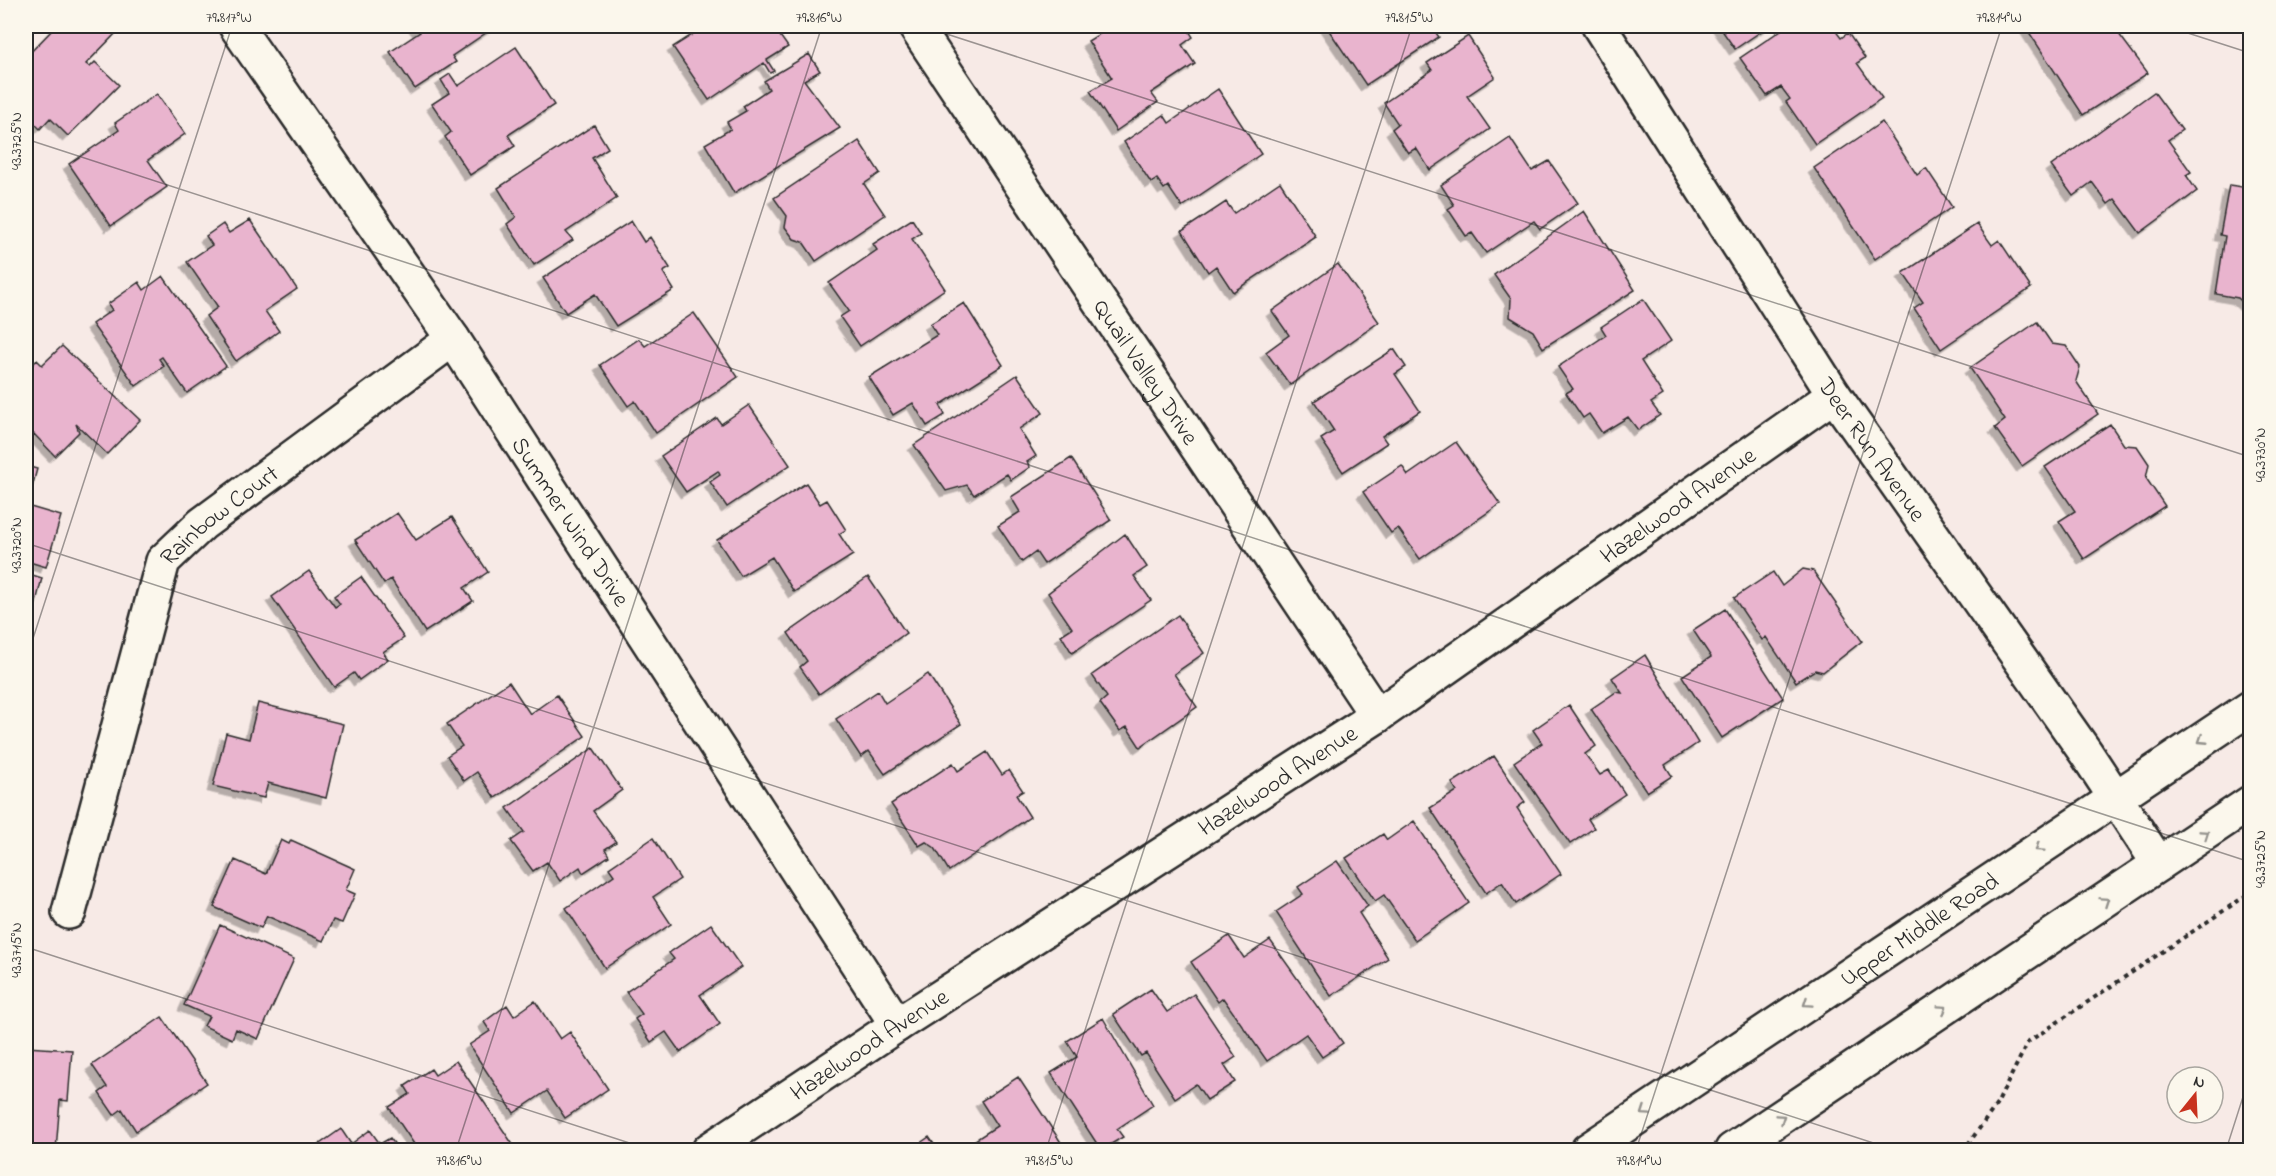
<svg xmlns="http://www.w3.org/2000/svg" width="2276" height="1176" font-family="'Indie Flower',sans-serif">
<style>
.building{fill:#e9b4ce;stroke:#2b2b2b;stroke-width:1.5;filter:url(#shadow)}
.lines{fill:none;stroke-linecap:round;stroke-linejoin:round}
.street-casing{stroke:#2b2b2b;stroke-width:38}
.secondary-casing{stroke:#2b2b2b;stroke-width:38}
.path{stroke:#2b2b2b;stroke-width:4;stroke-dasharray:4.5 4.5;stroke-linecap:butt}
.street{stroke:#fbf7ec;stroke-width:33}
.secondary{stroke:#fbf7ec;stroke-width:33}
.oneway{stroke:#93918c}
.ticks{fill:none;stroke:#2b2b2b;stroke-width:1.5;stroke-opacity:0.45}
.labels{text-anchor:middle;stroke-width:5;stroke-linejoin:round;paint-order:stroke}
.street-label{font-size:24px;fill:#2b2b2b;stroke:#fbf7ec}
.neatline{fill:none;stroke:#2b2b2b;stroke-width:2}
.ticks-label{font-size:15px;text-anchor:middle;fill:#2b2b2b}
</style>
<defs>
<filter id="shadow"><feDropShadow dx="-5.5" dy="5.5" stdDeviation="0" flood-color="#0004"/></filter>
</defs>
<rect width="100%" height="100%" fill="#f7eae6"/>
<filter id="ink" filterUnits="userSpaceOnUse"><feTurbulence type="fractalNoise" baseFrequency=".0167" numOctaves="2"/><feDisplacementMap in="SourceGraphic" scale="12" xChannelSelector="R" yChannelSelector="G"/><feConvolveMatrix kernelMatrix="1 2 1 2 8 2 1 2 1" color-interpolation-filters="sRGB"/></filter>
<g filter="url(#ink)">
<!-- building -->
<path class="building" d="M56 26H110L117 32 86 64 90 67 95 62 119 85 68 136 50 118 40 129 26 115V100L28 97 26 95V57Z
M415 26H496L452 56 456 62 415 89 390 52 420 32Z
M706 26H773L788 47 767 60 774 71 770 73 764 63 709 100 673 47Z
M1112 26H1186L1193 37 1182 45 1195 64 1151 93 1158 102 1116 131 1090 91 1112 78 1088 41Z
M1326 26H1431L1439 37 1366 85Z
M1719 26H1769L1735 49Z
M1787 26H1832L1841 38 1848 33 1865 58 1857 63 1882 98 1815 144 1786 102 1790 99 1781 87 1767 96 1740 58Z
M2025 26H2113L2148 73 2083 115Z
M1468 36 1495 77 1467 96 1490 129 1430 170 1416 148 1408 153 1392 129 1398 124 1384 103 1432 70 1427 63Z
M516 47 554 105 508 135 515 146 470 175 445 137 451 132 432 104 449 93 441 80 450 74 458 86Z
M809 54 820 71 804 80 840 128 734 193 705 144 731 129 727 122 746 111 743 106 769 89 764 81Z
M1218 89 1261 154 1182 207 1168 186 1164 189 1157 179 1151 183 1124 142 1164 115 1169 123Z
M2154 92 2182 130 2168 140 2191 172 2186 175 2197 191 2140 233 2115 199 2108 204 2092 182 2073 196 2051 166Z
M157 94 185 134 148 160 167 187 111 226 69 164 119 130 115 123Z
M1882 122 1917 175 1926 168 1952 207 1875 259 1814 168Z
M594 125 608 148 592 158 617 198 566 232 573 240 534 265 507 224 516 217 498 188Z
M1510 138 1532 171 1549 161 1578 203 1540 229 1534 221 1486 253 1472 233 1466 236 1448 209 1454 205 1441 185Z
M859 141 880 173 864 184 885 215 816 261 803 242 794 239 785 227 787 216 774 198Z
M1280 182 1316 237 1233 292 1216 266 1208 272 1182 231 1226 202 1234 213Z
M2229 185 2250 188V309L2238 298 2216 294 2225 236 2220 235Z
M1584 211 1635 290 1543 348 1533 331 1510 317 1511 299 1494 275Z
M912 219 921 233 912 239 945 289 860 346 840 317 849 311 829 283 877 250 873 244Z
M250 220 297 289 265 311 279 331 236 361 206 316 218 307 187 262 212 245 206 236 223 224 229 233Z
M631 221 644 242 650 237 670 268 663 272 674 290 616 326 595 294 566 313 543 278Z
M1977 224 1992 245 1999 240 2031 288 1941 349 1914 308 1923 302 1903 273Z
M1338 264 1379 322 1290 385 1266 352 1289 335 1272 311Z
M163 276 226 366 187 393 162 357 159 359 164 366 136 386 92 324 112 310 108 304 139 282 144 290Z
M1643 299 1671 341 1641 361 1663 395 1651 403 1660 415 1638 430 1628 417 1602 433 1589 414 1583 418 1566 393 1573 389 1558 367 1606 335 1601 327Z
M964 303 1003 365 940 405 945 415 927 426 913 403 893 415 869 377 937 335 930 324Z
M694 313 738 377 656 433 635 401 628 406 600 365 639 339 645 346Z
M2037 322 2052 344 2066 346 2080 367 2076 381 2098 414 2022 466 1995 428 2005 420 1970 368Z
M62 346 140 420 107 454 76 424 79 432 55 456 34 434 26 442V371L37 360 42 365Z
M1394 349 1406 367 1395 374 1420 411 1382 436 1387 443 1343 472 1321 439 1334 431 1314 401Z
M1017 375 1043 413 1019 429 1036 456 1027 462 1030 467 1011 480 1007 474 974 495 967 485 946 491 914 445Z
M749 405 790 465 727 507 710 482 720 475 718 471 686 492 661 456 717 418 721 424Z
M2110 424 2124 445 2137 446 2149 464 2146 478 2165 506 2084 559 2059 521 2075 511 2045 467Z
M1456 442 1500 504 1420 559 1398 528 1391 533 1363 492 1402 466 1408 475Z
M1071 458 1111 520 1044 564 1036 552 1022 562 998 526 1020 512 1011 497Z
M26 466 37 469 27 506 61 516 46 567 26 561Z
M806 483 820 504 827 500 846 530 839 534 853 555 794 592 772 557 741 576 717 540Z
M397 513 416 540 452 517 488 572 464 588 473 601 425 632 391 579 384 584 355 540Z
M1125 534 1147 567 1134 576 1151 600 1072 653 1061 635 1072 628 1048 593Z
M1803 569 1813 571 1862 641 1823 672 1815 670 1796 682 1766 637 1762 640 1734 598 1773 572 1782 586Z
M309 571 335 607 340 604 334 596 361 577 404 638 383 652 388 659 359 680 354 673 334 687 272 597Z
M26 573 42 578 31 623 26 622Z
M868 577 906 633 819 694 800 667 807 661 788 633Z
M1725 609 1783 698 1722 738 1682 676 1711 657 1693 630Z
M1178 615 1204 653 1174 674 1197 707 1140 747 1127 727 1120 731 1100 703 1107 697 1092 675Z
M1645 655 1698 743 1665 765 1672 776 1647 792 1591 709 1616 692 1622 693 1612 678Z
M928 674 961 724 885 774 869 751 861 757 836 719 878 691 885 703Z
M509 682 530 714 557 695 585 736 495 798 477 772 464 781 447 756 462 746 447 724Z
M258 703 343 724 326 798 268 783 264 798 213 786 226 733 249 739Z
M1569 705 1596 746 1585 754 1600 775 1609 770 1625 794 1588 819 1594 828 1570 844 1514 762 1542 743 1533 730Z
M593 748 622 790 593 811 616 842 605 849 609 856 583 873 580 867 560 881 547 862 533 871 511 841 524 832 507 808Z
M987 752 1002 775 1009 770 1023 791 1016 795 1030 817 949 871 935 848 926 842 919 846 891 804 953 763 958 771Z
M1494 756 1525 802 1517 808 1561 874 1516 904 1502 882 1486 893 1430 808 1457 791 1452 783Z
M1414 821 1469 903 1415 940 1384 895 1375 901 1346 858 1383 834 1387 840Z
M653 838 680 879 653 897 671 924 605 968 566 908 614 875 609 868Z
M281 840 289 844 291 840 355 869 346 890 355 894 342 923 333 920 323 941 267 916 261 928 214 907 235 860 266 874Z
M1337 861 1368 906 1359 913 1388 958 1331 996 1276 912 1303 894 1298 887Z
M711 924 741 967 700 995 720 1024 680 1052 666 1032 651 1042 635 1019 642 1014 626 992 674 959 669 953Z
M220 925 294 959 258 1039 236 1029 232 1039 204 1026 209 1016 184 1005Z
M1229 936 1244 958 1270 940 1343 1043 1322 1057 1306 1034 1267 1061 1223 998 1218 1002 1191 962Z
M1151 989 1167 1012 1194 994 1236 1057 1224 1065 1235 1082 1207 1100 1196 1084 1175 1098 1146 1053 1141 1056 1113 1014Z
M535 1001 560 1039 570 1032 608 1089 565 1118 547 1091 514 1113 469 1045 490 1031 484 1022 507 1005 514 1016Z
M162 1017 207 1083 136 1131 122 1109 114 1115 99 1093 107 1087 92 1065Z
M1103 1018 1153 1105 1117 1129 1123 1137 1101 1150 1051 1073 1077 1057 1067 1041Z
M26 1047 72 1050 68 1101 60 1100 56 1150H26Z
M456 1061 516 1149 514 1150H462L459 1146 452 1150H418L389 1107 410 1094 405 1086 431 1069 435 1075Z
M1018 1077 1066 1150H973L969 1144 997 1126 981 1101Z
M341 1129 351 1144 370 1130 380 1144 390 1138 399 1150H320L317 1146Z
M929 1137 938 1150H910Z"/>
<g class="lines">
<defs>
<g id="street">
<path id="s1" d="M236 26 453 339 897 1025"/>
<path id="s2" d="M915 26 1377 716"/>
<path id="s3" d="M1599 26 1834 395 2086 753 2159 864"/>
<path id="s4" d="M69 912 163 561 202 524 453 339"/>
<path id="s5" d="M709 1150 897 1025 1377 716 1834 395"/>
</g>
<g id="secondary">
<path id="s6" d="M1588 1150 2250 708"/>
<path d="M1732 1150 2250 803"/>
</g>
</defs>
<!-- street casing -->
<use href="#street" class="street-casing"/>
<!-- secondary casing -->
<use href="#secondary" class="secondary-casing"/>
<!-- path -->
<path class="path" d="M1961 1150 1966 1147 1997 1104 2028 1042 2250 893"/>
<!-- street -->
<use href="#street" class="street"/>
<!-- secondary -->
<use href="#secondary" class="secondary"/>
</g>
<!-- one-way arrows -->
<defs><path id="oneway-chevron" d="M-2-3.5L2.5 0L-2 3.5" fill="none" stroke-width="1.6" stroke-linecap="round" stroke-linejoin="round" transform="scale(1.5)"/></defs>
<g class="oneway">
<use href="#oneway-chevron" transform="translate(2202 740) rotate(147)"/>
<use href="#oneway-chevron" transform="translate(2205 834) rotate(-34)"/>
<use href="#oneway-chevron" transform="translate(2039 848) rotate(146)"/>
<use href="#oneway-chevron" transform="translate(2105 901) rotate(-34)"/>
<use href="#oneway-chevron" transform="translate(1807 1003) rotate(146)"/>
<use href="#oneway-chevron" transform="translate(1943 1009) rotate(-34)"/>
<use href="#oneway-chevron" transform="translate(1645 1112) rotate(146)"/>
<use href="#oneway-chevron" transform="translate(1781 1118) rotate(-34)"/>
</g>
</g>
<!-- ticks -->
<path class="ticks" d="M922 26 2250 457M2166 26 2250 53M26 139 2250 862M26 543 1895 1150M26 660 232 26M26 947 651 1150M456 1150 822 26M1046 1150 1412 26M1636 1150 2002 26M2226 1150 2250 1075"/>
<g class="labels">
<!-- street labels -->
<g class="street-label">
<text dy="8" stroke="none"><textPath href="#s2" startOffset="416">Quail Valley Drive</textPath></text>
<text dy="8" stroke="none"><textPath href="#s3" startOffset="504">Deer Run Avenue</textPath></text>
<text dy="8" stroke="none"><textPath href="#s5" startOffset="1164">Hazelwood Avenue</textPath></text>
<text dy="8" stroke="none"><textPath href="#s4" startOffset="436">Rainbow Court</textPath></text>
<text dy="8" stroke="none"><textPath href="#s1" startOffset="598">Summer Wind Drive</textPath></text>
<text dy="8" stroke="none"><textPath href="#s5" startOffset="678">Hazelwood Avenue</textPath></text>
<text dy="8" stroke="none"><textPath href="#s6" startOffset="398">Upper Middle Road</textPath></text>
<text dy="8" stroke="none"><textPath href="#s5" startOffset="192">Hazelwood Avenue</textPath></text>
</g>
</g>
<!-- margin -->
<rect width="2276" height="1176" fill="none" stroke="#fbf7ec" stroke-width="66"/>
<!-- north arrow -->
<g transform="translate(2195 1095) rotate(18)"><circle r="28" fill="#fbf7ec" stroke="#a8a59f" stroke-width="1.5"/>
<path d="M0-4.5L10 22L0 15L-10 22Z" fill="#c8321e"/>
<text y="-9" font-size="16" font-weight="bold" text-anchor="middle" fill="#2b2b2b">N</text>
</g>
<rect x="33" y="33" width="2210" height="1110" class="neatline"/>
<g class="ticks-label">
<text x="229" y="22">79.817°W</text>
<text x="819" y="22">79.816°W</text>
<text x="1409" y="22">79.815°W</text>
<text x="1999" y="22">79.814°W</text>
<text transform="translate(16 141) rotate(-90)" y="5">43.3725°N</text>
<text transform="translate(2260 455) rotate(-90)" y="5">43.3730°N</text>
<text transform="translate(16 545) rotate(-90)" y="5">43.3720°N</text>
<text transform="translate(2260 859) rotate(-90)" y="5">43.3725°N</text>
<text transform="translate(16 950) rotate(-90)" y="5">43.3715°N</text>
<text x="459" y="1165">79.816°W</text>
<text x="1049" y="1165">79.815°W</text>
<text x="1639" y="1165">79.814°W</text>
</g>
</svg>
